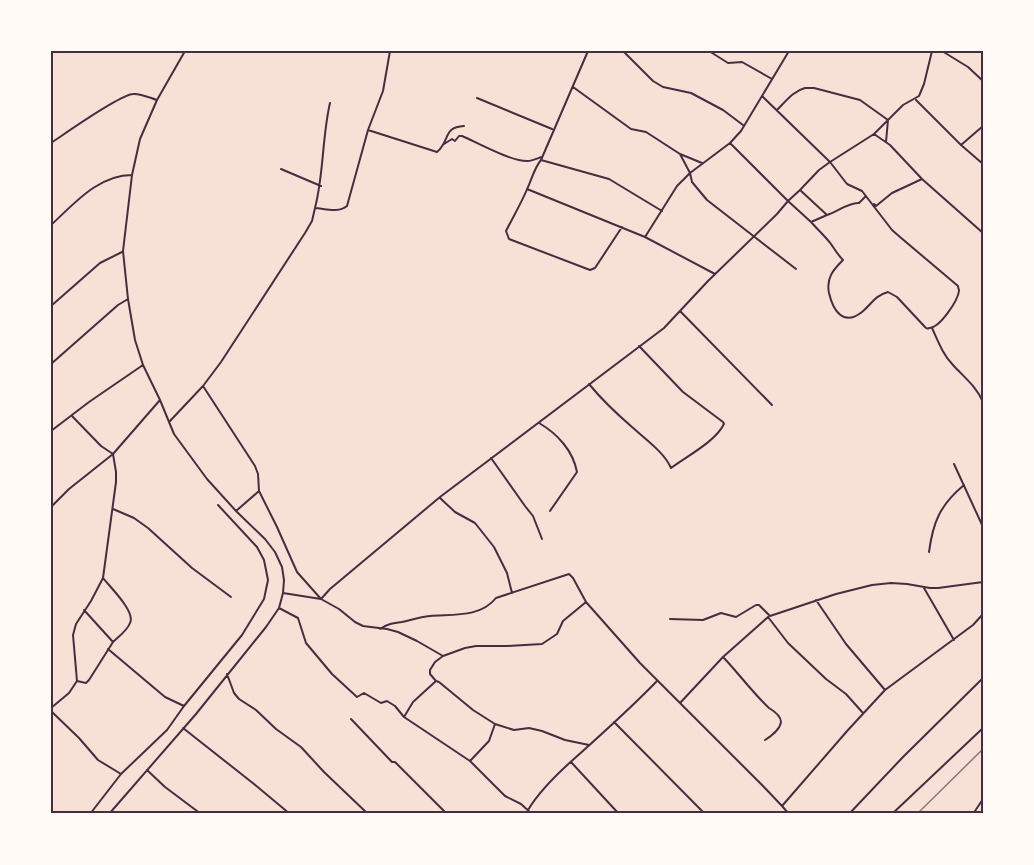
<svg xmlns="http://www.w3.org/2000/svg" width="1034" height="865" font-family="Manrope,sans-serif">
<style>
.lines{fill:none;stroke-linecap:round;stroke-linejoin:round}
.minor{stroke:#4a2c40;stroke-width:2}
.rail{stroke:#8f747c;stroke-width:1.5}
.neatline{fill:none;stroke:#4a2c40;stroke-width:2}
</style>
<rect width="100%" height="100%" fill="#f7e1d7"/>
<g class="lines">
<!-- minor -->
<path class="minor" d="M390 51 383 91 368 130 437 152C450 141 443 127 464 126
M588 51 541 160C535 167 532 178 528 187 522 202 513 217 506 231L509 239 590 270 595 268 622 227
M623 51 653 81 663 87 691 93 723 110 743 125
M709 51 728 63 742 62 772 79
M942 51 968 67 983 81
M573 87 631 129 646 132 680 154 702 163
M762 96 830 162 847 184 862 191 892 230 900 237 958 286C958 288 959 289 959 291 958 300 940 328 929 328 928 329 926 328 925 327L897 297 888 292C874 296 872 304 862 312 843 327 833 310 829 293 826 278 833 270 843 260 838 255 835 250 831 244 825 236 817 229 811 222
M477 98 552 129
M916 100 961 145 983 164
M777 110C786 101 793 91 805 88H814L860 100 888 120 886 142
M874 134 890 145 922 179 983 233
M51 143C66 133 119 95 133 94 140 93 150 98 157 100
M444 144 452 139 455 141 459 136H462C478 143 512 162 528 161 532 161 538 158 542 157
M961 145 983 126
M680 154 690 173 692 182 707 200 796 269
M541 160 609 179 662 211
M281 169 321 186
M527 189 645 237 715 274
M800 190 819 170 830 162 874 134 903 105 919 96 924 84 932 51
M874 204 876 206 892 193 922 179
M315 208C324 173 322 137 330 103
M827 215 811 222 788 201 800 190 827 215C837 212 849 202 859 203L866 196
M51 225C74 204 98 175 132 175
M645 237 677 186 690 173 730 143
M51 306 100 263 122 252
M680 311 772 405
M932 328C938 341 943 355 953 365 964 377 976 386 983 402
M51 364 118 305 128 299
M589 384C602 400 617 414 632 427 645 439 664 452 671 468 687 456 715 442 724 424L723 422 683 392 639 346
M203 386 255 466 258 474 259 491 277 527 297 572 321 599 339 609 355 622 363 626 387 629 398 632 417 641 443 656
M170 421 203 386 221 362 305 233 312 221 315 208C327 209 338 213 347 206L368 130
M539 423C558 434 573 451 577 472L550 511
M51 431 89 402 143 365
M491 458 525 506 533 516 542 539
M954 464 983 527
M440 498 455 512 475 523 494 547 507 573 512 593
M51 507 69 489 113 454 160 400
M113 509 134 518 148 528 192 568 231 597
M236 511 259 491
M929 552C933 522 940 505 964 485
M103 578C110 587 136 612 130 623 127 631 119 636 113 642
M924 588 954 640
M283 593 321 599
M321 599 330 589 440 497 664 328 708 281 777 214 788 201 730 143 741 131 789 51
M816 600 846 644 885 690
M279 608 298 618 306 643 332 674 357 697 364 693 381 703 387 701 395 706 404 717 470 761 505 796 521 804 532 814
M768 617 788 643 826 679 846 694 863 713
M670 619 703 620 721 613 736 617 756 605H759L770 616 836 594 872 585 891 583 907 584 930 588H938L983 582
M380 629C387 624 393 623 402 622 411 620 420 617 430 616 452 614 480 618 496 598L569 574 573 578 586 602 640 663 764 787 782 806 848 730 885 690 973 625 983 614
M108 649 165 697 184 706
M724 658C739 674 753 693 769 708 774 711 781 716 781 722 780 730 771 736 765 740
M227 674 234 693 239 699 256 710 276 729 301 747 324 772 368 814
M77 681 86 683 89 680 113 642 84 610
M680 703 723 657 768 617
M51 708 69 693 77 681 73 635 76 624 91 601 103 578 116 482V472L113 454 101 446 72 416
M51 711 79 738 98 760 121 774
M404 717 413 702 436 681
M351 719 392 762H395L447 814
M614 722 705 814
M495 724 473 710 439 682 436 681 430 674V670L435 662 443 656 465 648 476 646H507L542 644 557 634 563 621 586 602
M183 728 254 784 290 814
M470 761 489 741 495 724 514 730 529 728 542 731 565 740 589 745
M571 762 619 814
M147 770 165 787 201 814
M782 806 789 814
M90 814 121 774 167 730 184 706 242 635 264 599 268 580 264 560 257 547 218 505
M109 814 196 714 266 627 279 608 283 593 284 580 282 567 275 552 265 539 236 511 207 479 174 434 160 400 143 365 135 340 128 299 123 251 132 175 140 139 157 100 185 51
M529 814 528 810C540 790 558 773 575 758 603 733 631 708 657 681
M849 814 903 757 983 678
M892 814 983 728
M973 814 983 799"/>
<!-- rail -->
<path class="rail" d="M917 814 983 749"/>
</g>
<!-- border -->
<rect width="1034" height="865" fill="none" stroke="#fffaf5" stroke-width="105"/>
<rect x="52" y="52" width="930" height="760" class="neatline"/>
</svg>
